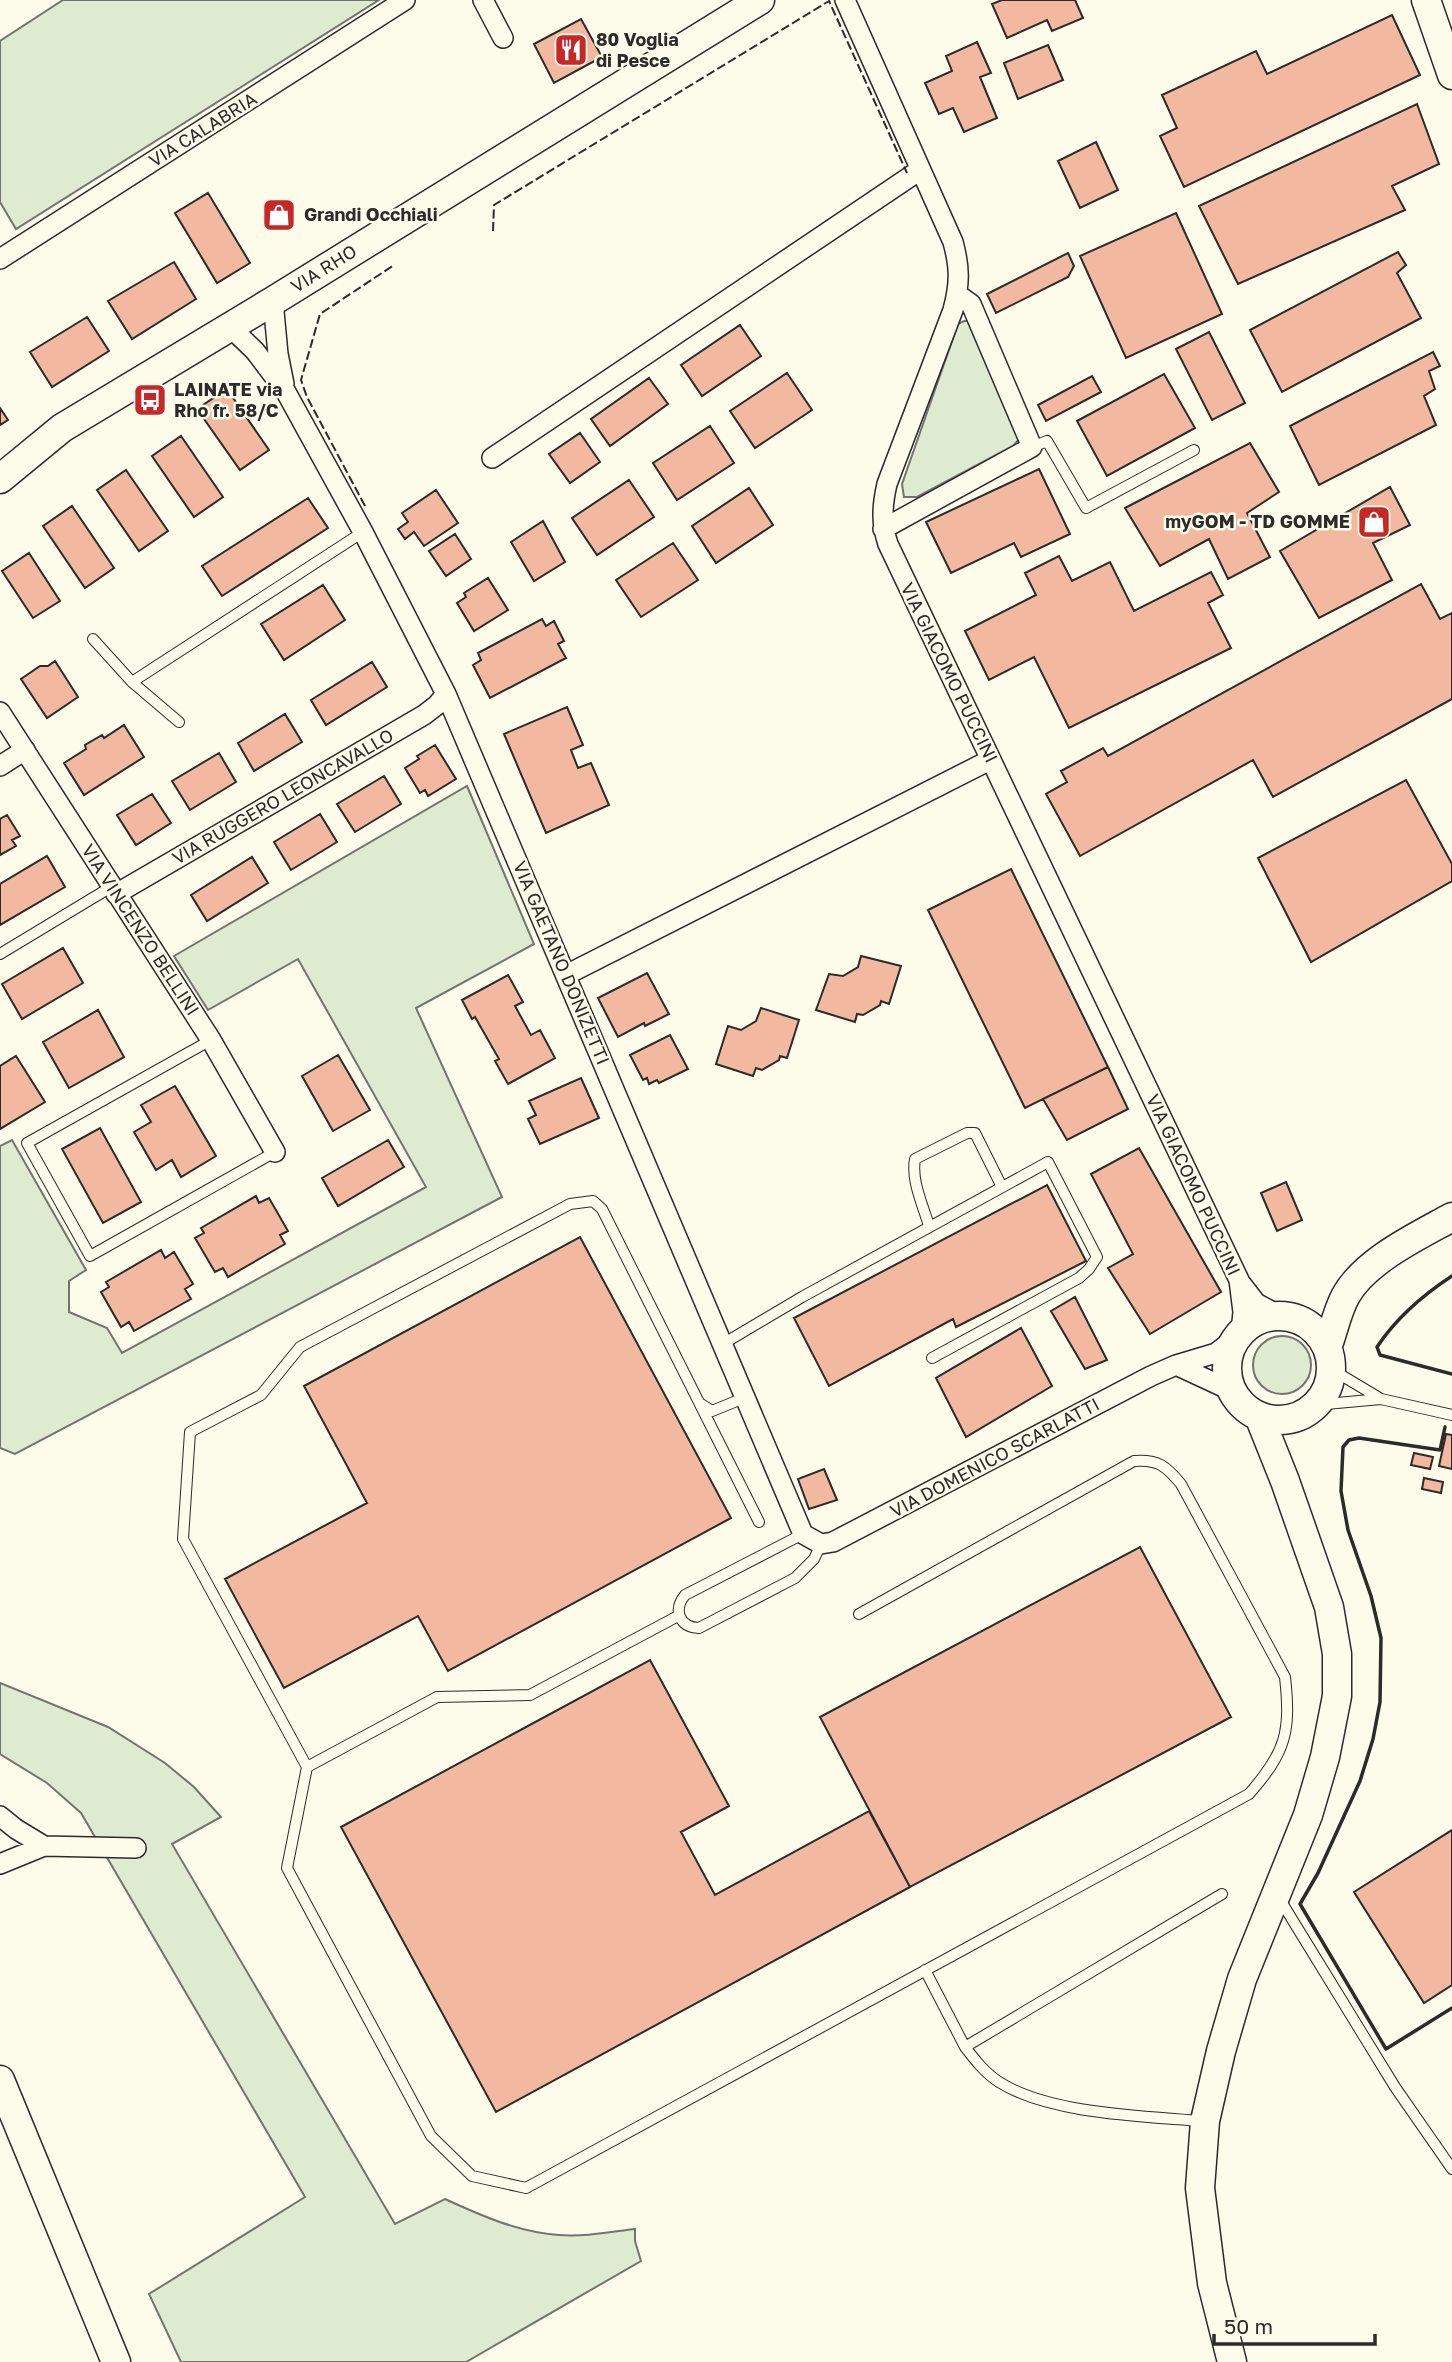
<svg xmlns="http://www.w3.org/2000/svg" width="1452" height="2362" font-family="'Golos Text',sans-serif">
<style>
.green{fill:#deebd1;stroke:#74746e;stroke-width:2}
.building{fill:#f2b8a0;stroke:#2b2b2b;stroke-width:2}
.lines{fill:none;stroke-linecap:round;stroke-linejoin:round}
.lane-casing{stroke:#2b2b2b;stroke-width:12}
.street-casing{stroke:#2b2b2b;stroke-width:22}
.secondary-casing{stroke:#2b2b2b;stroke-width:31}
.lane{stroke:#fdfbea;stroke-width:10}
.street{stroke:#fdfbea;stroke-width:19}
.secondary{stroke:#fdfbea;stroke-width:28}
.fence{stroke:#2b2b2b;stroke-width:2;stroke-dasharray:9 3.5;stroke-linecap:butt}
.wall{stroke:#2b2b2b;stroke-width:3.5}
.labels{text-anchor:middle;stroke-width:5;stroke-linejoin:round;paint-order:stroke}
.poi-label{font-size:18px;font-weight:bold;fill:#2b2b2b;stroke:#fdfbea;text-anchor:start}
.street-label{font-size:18px;fill:#2b2b2b;stroke:#fdfbea}
</style>
<rect width="100%" height="100%" fill="#fdfbea"/>
<!-- green -->
<path class="green" d="M63 0H379L16 229 0 202V41Z
M964 321H969L1020 438 1013 446 917 497H904L902 484 958 324Z
M467 786 534 944 416 1008 502 1197 15 1454 0 1448V1146L12 1140 86 1270 69 1281V1312L107 1328 122 1353 426 1187 298 959 208 1010 174 956Z
M1253 1365a29 29 0 1 1 58 0a29 29 0 1 1-58 0Z
M0 1683 108 1727 165 1763 194 1787 221 1817 172 1844 395 2224 445 2199C482 2216 518 2232 559 2235 584 2237 610 2232 635 2229V2241L641 2261 466 2362H181L149 2294 305 2197 81 1813 47 1783 0 1754Z"/>
<!-- building -->
<path class="building" d="M1002 0H1075L1083 18 1052 31 1047 20 1007 38 992 4Z
M1392 15 1420 75 1184 187 1160 136 1177 128 1162 95 1256 51 1267 74Z
M581 19 602 57 554 83 534 44Z
M977 42 991 73 980 77 997 118 964 132 953 108 939 114 925 83 952 71 946 56Z
M1048 45 1063 80 1018 99 1004 63Z
M1417 104 1439 164 1392 186 1405 210 1238 284 1199 206Z
M1096 142 1118 190 1080 208 1058 161Z
M208 193 250 263 217 283 175 213Z
M1176 213 1222 314 1126 358 1080 256Z
M1398 252 1406 265 1397 273 1421 318 1282 392 1250 330Z
M1068 253 1074 266 1068 277 996 313 987 294Z
M174 262 196 299 132 339 108 301Z
M87 317 109 351 52 387 30 352Z
M740 325 761 356 702 396 681 365Z
M1209 332 1245 403 1212 420 1176 349Z
M1433 352 1440 366 1429 371 1435 389 1424 396 1436 425 1319 485 1290 426Z
M787 373 812 410 755 448 730 411Z
M1164 374 1195 428 1107 476 1077 421Z
M1092 376 1101 392 1046 421 1038 405Z
M649 378 668 404 610 446 591 419Z
M227 389 269 450 240 470 197 409Z
M0 408 8 420 0 425Z
M710 426 734 463 677 500 653 463Z
M580 433 600 462 570 483 549 454Z
M181 436 223 497 194 517 152 456Z
M1250 443 1279 492 1247 513 1270 557 1228 579 1209 539 1160 566 1125 508Z
M1039 469 1070 534 1021 557 1014 543 951 573 926 522Z
M126 470 168 531 139 551 97 490Z
M629 480 654 517 597 555 572 518Z
M1390 487 1410 525 1373 543 1392 580 1319 618 1280 551Z
M749 488 773 525 716 563 692 526Z
M436 490 458 523 424 546 414 532 405 539 398 529 408 522 402 513Z
M308 498 328 528 222 596 202 566Z
M72 506 114 568 85 588 43 526Z
M543 521 565 562 534 581 511 542Z
M455 534 471 559 446 576 429 551Z
M673 543 698 580 641 617 616 580Z
M29 553 60 601 33 618 2 571Z
M1059 556 1072 581 1110 562 1134 611 1211 572 1223 595 1208 603 1231 648 1069 728 1034 657 989 680 965 631 1036 595 1025 573Z
M488 578 508 610 474 631 457 603 466 597 464 593Z
M1421 584 1440 619 1452 613V699L1273 797 1253 760 1080 856 1046 794 1067 782 1061 771 1103 748 1108 756Z
M323 585 345 620 284 660 261 624Z
M542 619 546 626 554 621 564 641 558 644 566 658 490 698 473 665 481 660 478 653Z
M55 661 78 697 47 718 21 679 40 666H48Z
M372 662 387 687 326 725 311 700Z
M567 707 583 745 571 750 578 768 591 763 609 805 546 833 504 734Z
M285 714 302 742 254 771 238 743Z
M124 725 144 757 84 795 64 763 86 749 85 745 102 735 104 738Z
M435 745 456 779 428 796 425 790 420 793 405 768 419 759 417 756Z
M219 753 236 782 190 810 172 781Z
M384 776 401 804 355 832 337 804Z
M1406 780 1452 864V881L1311 962 1258 858Z
M152 794 171 823 136 845 117 815Z
M320 814 337 842 291 870 274 842Z
M7 815 20 836 12 840 16 846 0 855V819Z
M47 856 65 887 0 925V884Z
M252 857 268 883 207 921 191 895Z
M1011 869 1108 1067 1025 1108 928 910Z
M63 948 83 983 22 1019 2 984Z
M861 956 901 966 889 1004 881 1001 880 1005 863 1015 857 1014 855 1022 816 1010 829 974 843 976 858 967Z
M647 973 669 1014 645 1026 644 1023 618 1037 598 998Z
M508 975 523 1002 515 1006 531 1035 540 1030 555 1058 508 1084 495 1061 499 1059 475 1017 472 1019 462 1000Z
M761 1008 799 1020 787 1058 780 1056 779 1060 762 1070 756 1068 753 1076 716 1064 728 1026 741 1030 756 1021Z
M98 1010 124 1057 69 1088 43 1042Z
M670 1035 688 1069 659 1083 657 1080 649 1084 647 1078 643 1080 630 1055Z
M338 1055 370 1110 333 1131 302 1076Z
M16 1056 45 1102 0 1129V1066Z
M1108 1067 1128 1109 1067 1140 1043 1099Z
M581 1078 599 1118 540 1144 528 1119 536 1115 529 1101Z
M175 1086 216 1156 181 1177 172 1160 156 1170 134 1132 151 1122 141 1105Z
M100 1128 141 1202 103 1223 62 1149Z
M388 1140 404 1167 338 1206 322 1178Z
M1139 1148 1221 1292 1150 1334 1108 1268 1133 1254 1091 1174Z
M1286 1182 1302 1220 1277 1231 1261 1193Z
M1047 1185 1086 1261 956 1327 953 1319 829 1386 794 1318Z
M256 1196 259 1203 269 1198 288 1231 280 1235 285 1244 228 1277 223 1268 215 1272 195 1238 204 1233 201 1228Z
M580 1237 731 1518 448 1671 418 1616 284 1688 225 1579 367 1503 304 1386Z
M161 1250 165 1258 174 1252 193 1284 185 1289 191 1299 134 1331 129 1322 121 1327 101 1292 109 1287 106 1282Z
M1075 1297 1107 1360 1085 1369 1051 1311Z
M1021 1328 1052 1386 966 1437 936 1378Z
M1446 1434 1452 1435V1469L1439 1466Z
M1414 1453 1433 1457 1430 1469 1411 1465Z
M824 1469 837 1500 809 1509 798 1479Z
M1424 1478 1443 1482 1441 1493 1422 1489Z
M1140 1547 1231 1717 910 1887 820 1717Z
M650 1660 729 1806 681 1832 715 1895 869 1811 910 1887 496 2112 341 1827Z
M1452 1830V1985L1424 2003 1354 1892Z"/>
<g class="lines">
<defs>
<path id="lane" d="M1032 447 1047 441 1086 508 1194 450
M93 639 132 682 179 722
M132 682 363 532
M0 954 111 887
M211 1040 27 1143 90 1256 275 1152
M929 1226C923 1205 911 1181 915 1159L967 1133H975L1002 1187
M721 1345 802 1297 1048 1162 1097 1257 1089 1269 1079 1278 932 1358
M1331 1369 1381 1399
M701 1404 712 1411 744 1398
M1315 1405 1381 1399 1452 1415
M803 1534 685 1595C673 1610 679 1627 699 1628L795 1578 814 1559 821 1544
M678 1616 530 1695 437 1697 307 1767 287 1868 431 2136 472 2176 526 2188 1249 1794C1286 1752 1291 1732 1285 1677L1181 1484C1166 1466 1158 1459 1134 1461L859 1614
M307 1767 183 1539 190 1432 261 1395 300 1347 570 1204 593 1201 602 1209 759 1522
M1279 1898 1395 2087 1452 2169
M925 1970 965 2047 1222 1894
M965 2047C975 2060 985 2073 999 2082 1049 2114 1142 2116 1201 2121"/>
<path id="street" d="M483 0 503 38
M845 0 953 242C960 268 960 283 953 310L887 484C882 506 881 523 888 544L1239 1280 1243 1312 1241 1332
M0 259 405 0
M273 301 278 354 284 384
M230 327 255 351 286 392 363 532 446 694 803 1534 821 1544 833 1542 1151 1376 1176 1365 1216 1353 1237 1337
M492 458 920 170
M883 529 1032 447 971 304 957 294
M0 712 211 1040 275 1152
M0 766 25 750
M116 894 424 715 437 705 446 694
M566 975 990 760
M1239 1281 1256 1303 1280 1316
M1176 1365 1232 1391
M0 1816 16 1829 44 1846
M0 1864 44 1846 136 1848"/>
<path id="secondary" d="M1426 0 1452 75
M0 479 62 428 273 301 760 0
M1227 1368a52 52 0 1 1 104 0a52 52 0 1 1-104 0Z
M1327 1348C1333 1332 1337 1312 1345 1297 1364 1261 1418 1236 1452 1217
M0 2080 116 2362
M1232 2362 1212 2283 1200 2188 1205 2121 1221 2051 1242 1979 1308 1815 1325 1757 1337 1696V1654L1329 1607 1285 1481 1259 1416"/>
</defs>
<!-- lane casing -->
<use href="#lane" class="lane-casing"/>
<!-- street casing -->
<use href="#street" class="street-casing"/>
<!-- secondary casing -->
<use href="#secondary" class="secondary-casing"/>
<!-- lane -->
<use href="#lane" class="lane"/>
<!-- street -->
<use href="#street" class="street"/>
<!-- secondary -->
<use href="#secondary" class="secondary"/>
<!-- fence -->
<path class="fence" d="M493 231 494 205 829 1 907 173
M365 506 307 397 301 380 320 314 394 265"/>
<!-- wall -->
<path class="wall" d="M1452 1276C1423 1295 1397 1317 1377 1347L1380 1355 1452 1374
M1445 1427 1440 1450 1359 1438 1349 1440 1343 1447 1341 1491 1348 1530 1371 1596 1381 1638 1380 1702 1373 1739 1360 1781 1318 1873 1300 1904 1386 2049 1452 2008"/>
</g>
<!-- icons -->
<defs>
<symbol id="restaurant-square" viewBox="-11 -11 22 22"><rect x="-9" y="-9" width="18" height="18" rx="4" fill="#c62828" stroke="#fdfbea"/><path d="M-5-6h1v4h1v-4h1v4h1v-4h1v5L-1.5 .5V6h-2V.5L-5-1ZM5-6V6H3V1.5H1.5Q1.5-4 5-6Z" fill="#fff"/></symbol>
<symbol id="shop-square" viewBox="-11 -11 22 22"><rect x="-9" y="-9" width="18" height="18" rx="4" fill="#c62828" stroke="#fdfbea"/><path d="M-5-2.5h2.3a2.7 3.5 0 0 1 5.4 0H5L5.5 6h-11ZM-1.5-2.5h3a1.5 2.3 0 0 0-3 0Z" fill="#fff"/></symbol>
<symbol id="bus-square" viewBox="-11 -11 22 22"><rect x="-9" y="-9" width="18" height="18" rx="4" fill="#c62828" stroke="#fdfbea"/><path d="M-5-6H5V4H4V6H2V4H-2V6H-4V4H-5ZM-3.5-4V0h7V-4ZM-3.5 1.2v1.5H-2V1.2ZM2 1.2v1.5H3.5V1.2Z" fill="#fff"/></symbol>
</defs>
<g fill-rule="evenodd">
<use href="#restaurant-square" x="552" y="31" width="38" height="38"/>
<use href="#shop-square" x="260" y="196" width="38" height="38"/>
<use href="#bus-square" x="131" y="381" width="38" height="38"/>
<use href="#shop-square" x="1355" y="503" width="38" height="38"/>
</g>
<g class="labels">
<!-- poi labels -->
<g class="poi-label">
<text x="596" y="46">80 Voglia<tspan x="596" dy="21">di Pesce</tspan></text>
<text x="304" y="221">Grandi Occhiali</text>
<text x="174" y="396">LAINATE via<tspan x="174" dy="21">Rho fr. 58/C</tspan></text>
<text x="1350" y="528" text-anchor="end">myGOM - TD GOMME</text>
</g>
<!-- street labels -->
<g class="street-label">
<text transform="translate(203 130) rotate(-32)" y="6">VIA CALABRIA</text>
<text transform="translate(324 269) rotate(-32)" y="6">VIA RHO</text>
<text transform="translate(949 673) rotate(64)" y="6">VIA GIACOMO PUCCINI</text>
<text transform="translate(283 797) rotate(-30)" y="6">VIA RUGGERO LEONCAVALLO</text>
<text transform="translate(140 930) rotate(57)" y="6">VIA VINCENZO BELLINI</text>
<text transform="translate(561 963) rotate(67)" y="6">VIA GAETANO DONIZETTI</text>
<text transform="translate(1193 1185) rotate(65)" y="6">VIA GIACOMO PUCCINI</text>
<text transform="translate(995 1458) rotate(-28)" y="6">VIA DOMENICO SCARLATTI</text>
</g>
</g>
<!-- scale -->
<path d="M1214 2334v10h161v-10" fill="none" stroke="#2b2b2b" stroke-width="3.5"/>
<text x="1224" y="2334" font-size="21" fill="#2b2b2b" stroke="#fdfbea" stroke-width="5" paint-order="stroke">50 m</text>
</svg>
